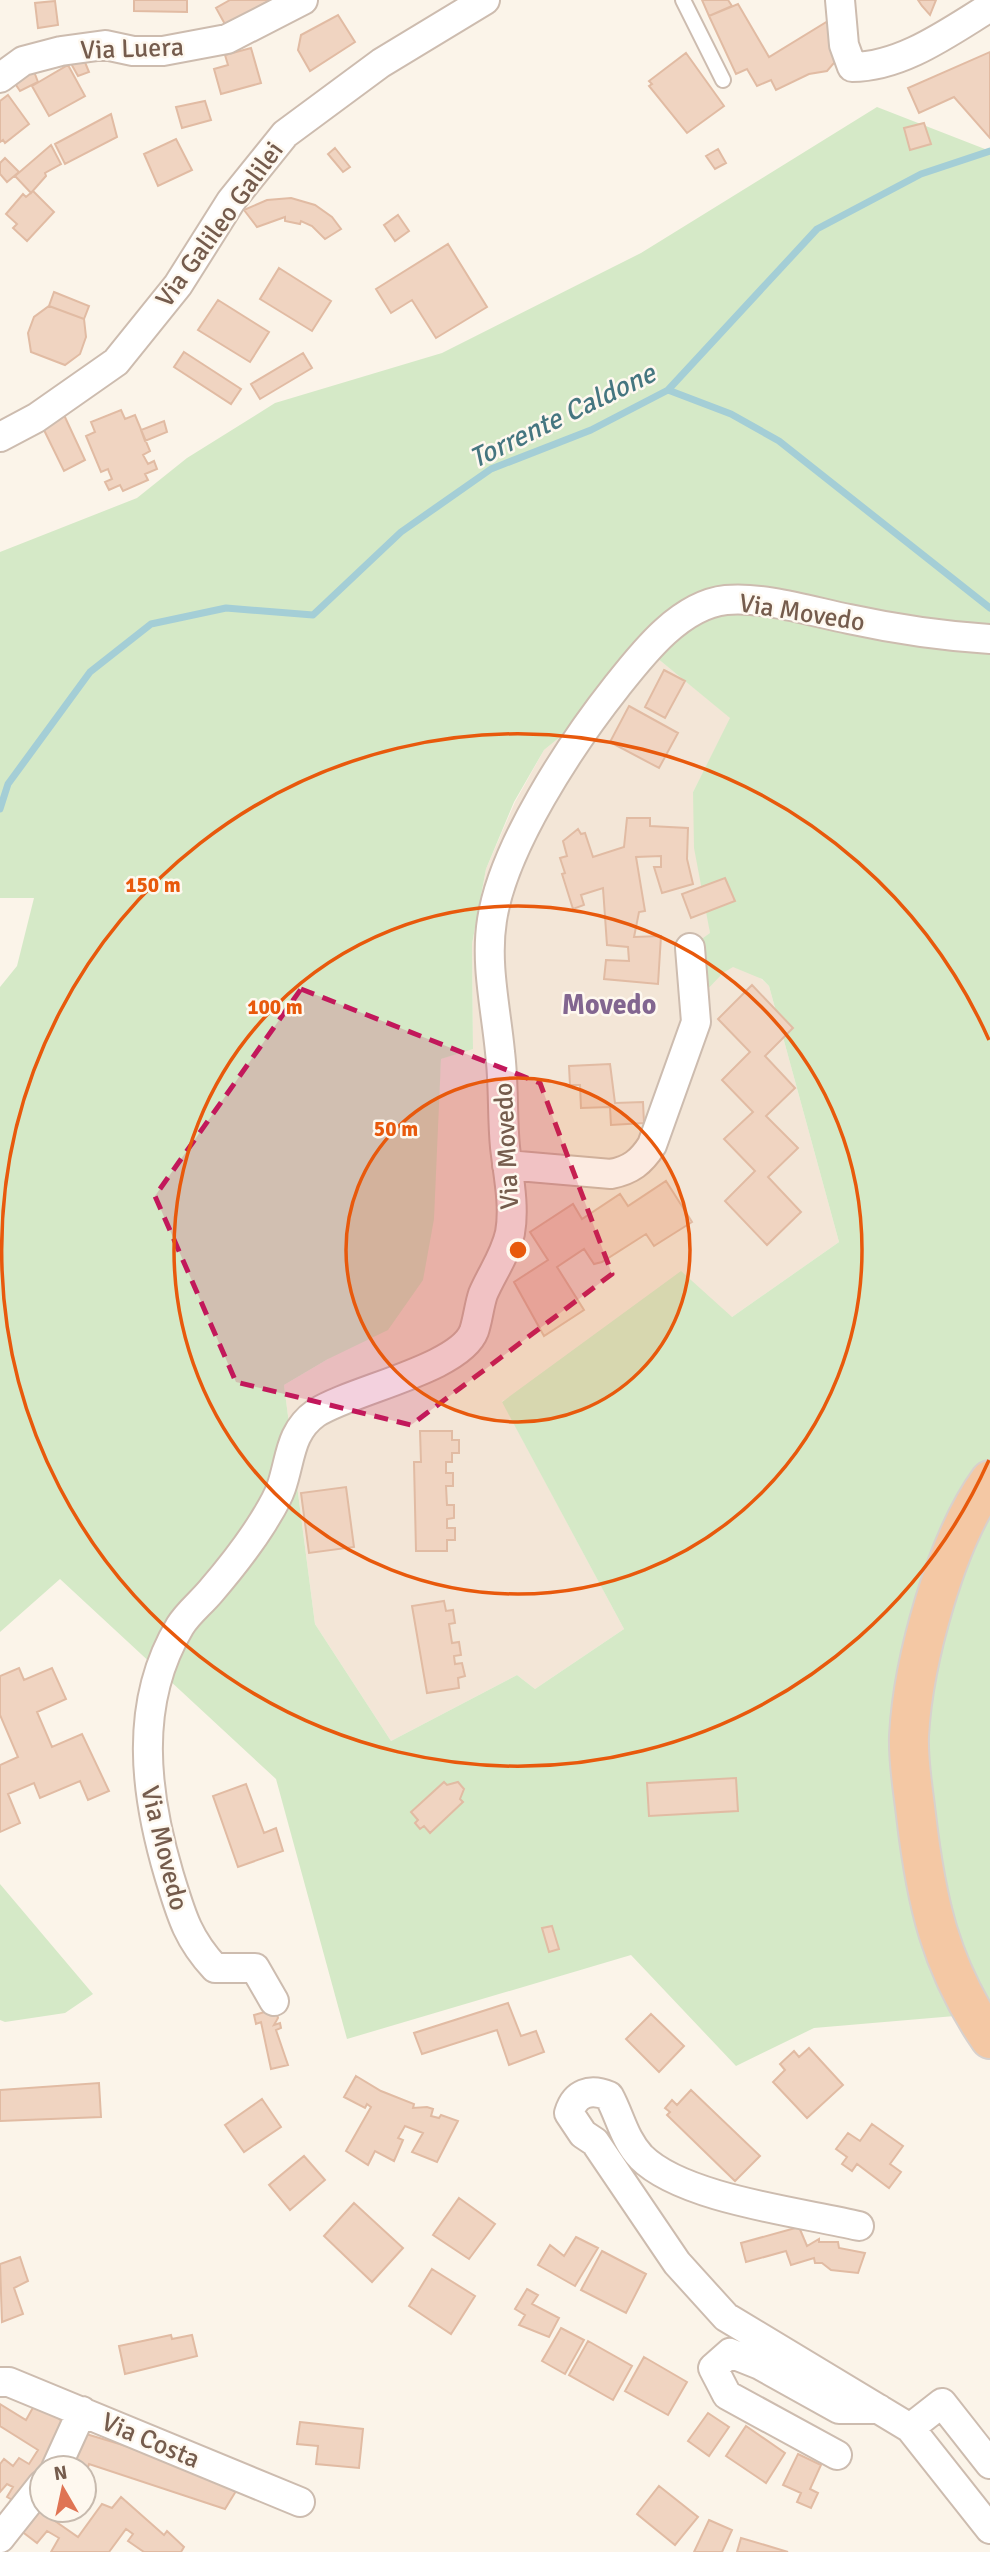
<svg xmlns="http://www.w3.org/2000/svg" width="990" height="2552" font-family="Signika,sans-serif">
<style>
.residential{fill:#f3e6d7}
.green{fill:#d5e9c7;fill-rule:evenodd}
.lines{fill:none;stroke-linecap:round;stroke-linejoin:round}
.stream{stroke:#a4ced6;stroke-width:7}
.building{fill:#f0d4c1;stroke:#e1bba3;stroke-width:2}
.service-casing{stroke:#cdbcaf;stroke-width:18}
.minor-casing{stroke:#cdbcaf;stroke-width:32}
.trunk-casing{stroke:#d8d1cd;stroke-width:42}
.service{stroke:#fff;stroke-width:14}
.minor{stroke:#fff;stroke-width:28}
.trunk{stroke:#f4c8a4;stroke-width:38}
.marked{fill:#c2185b;fill-opacity:0.2;stroke:#c2185b;stroke-width:5;stroke-dasharray:14 9;stroke-linejoin:round}
.ring{fill:none;stroke:#e8590c;stroke-width:3.5}
.labels{text-anchor:middle;stroke-width:5;stroke-linejoin:round;paint-order:stroke}
.street-label{font-size:26px;fill:#755c4d;stroke:#fef8ef}
.water-label{font-size:28px;font-style:italic;fill:#457680;stroke:#fef8ef}
.neighbourhood-label{font-size:28px;font-weight:bold;fill:#826690;stroke:#fef8ef}
.centre{fill:#e8590c;stroke:#fef8ef;stroke-width:3.5}
.ring-label{font-size:21px;text-anchor:middle;font-weight:bold;fill:#e8590c;stroke:#fef8ef;stroke-width:5;stroke-linejoin:round;paint-order:stroke}
</style>
<rect width="100%" height="100%" fill="#fbf4e9"/>
<!-- residential -->
<path class="residential" d="M657 658 731 718 693 792 710 932 769 986 839 1242 732 1317 502 1401 624 1629 535 1689 517 1675 391 1741 315 1624 284 1385 328 1359 436 1137 441 1059 473 1048 472 944 486 869 515 802 544 750Z"/>
<!-- green -->
<path class="green" d="M877 107 990 151V2013L814 2028 736 2066 631 1955 347 2039 276 1779 60 1579 0 1632V987L17 966 34 898H0V552L137 498 187 458 275 403 442 353 641 253ZM657 658 730 718 693 792 694 848 710 933 699 941 702 995 723 973 733 967 762 979 769 986 839 1242 732 1317 681 1271 502 1402 624 1629 535 1689 517 1675 391 1741 315 1624 284 1385 328 1359 388 1330 423 1280 434 1219 441 1059 473 1049 472 944 486 869 514 802 544 750Z
M0 1884 93 1994 65 2013 5 2022 0 2020Z"/>
<g class="lines">
<!-- stream -->
<path class="stream" d="M668 390 731 414 779 441 990 608
M0 809 8 784 90 672 151 624 226 608 313 615 401 532 491 469 591 430 668 390 817 229 921 174 990 151"/>
</g>
<!-- building -->
<path class="building" d="M134 0H187V12L134 11Z
M230 0H270L226 26 216 8Z
M702 0H728L732 6 709 16Z
M918 0H936L930 15 922 6Z
M55 1 58 25 38 28 35 3Z
M738 4 769 57 828 21 833 36 834 63 827 71 809 74 776 90 771 80 757 86 747 69 736 74 709 16Z
M338 15 355 42 310 71 298 50 301 35Z
M251 48 261 83 221 94 214 69 228 65 225 55Z
M990 52V138L954 97 919 113 908 88Z
M686 53 724 106 687 133 649 86 652 84 649 81Z
M82 55 89 72 78 76 69 60Z
M68 65 85 96 49 116 32 86Z
M33 69 38 82 20 91 12 79Z
M8 95 29 124 5 143 3 140 0 142V101Z
M205 101 211 120 182 128 176 107Z
M111 114 117 137 65 164 55 144Z
M924 123 931 144 910 150 904 128Z
M176 139 192 170 158 186 144 154Z
M51 145 61 164 45 173 46 176 31 193 15 176Z
M335 148 350 167 343 172 328 154Z
M718 149 726 163 715 169 706 156Z
M5 158 19 172 7 182 0 174V163Z
M33 191 54 212 27 241 13 228 17 224 6 214 23 194 26 197Z
M291 198 315 205 332 217 341 229 325 239 312 226 301 221 300 224 285 221V217L257 227 244 210 267 200Z
M398 215 409 231 395 241 384 225Z
M448 244 487 307 436 338 412 300 391 313 376 289Z
M279 268 331 301 312 331 260 299Z
M54 292 89 306 84 319 49 306Z
M218 300 269 332 250 362 198 330Z
M49 306 84 319 86 337 80 354 65 365 31 352 28 333 34 317Z
M184 352 241 389 231 404 174 367Z
M303 353 312 368 260 399 251 384Z
M121 410 125 419 135 415 150 451 143 455 148 464 154 461 157 469 145 474 148 480 123 491 120 485 109 490 105 482 112 479 109 472 108 469 101 472 86 436 95 432 91 422Z
M64 415 85 460 64 471 43 428Z
M164 421 167 432 145 441 141 430Z
M664 670 685 681 665 718 645 707Z
M629 706 678 733 659 768 610 742Z
M627 818H650V826L688 828 687 859 693 884 662 893 654 867H661V856L636 857 645 911 639 912 634 937 661 936 658 984 604 979 606 960 629 961 628 947 607 945 603 888 581 895 584 905 573 909 562 874 565 873 560 858 567 856 563 841 578 829 581 834 585 833 593 857 624 847Z
M725 878 735 901 691 918 682 894Z
M752 985 793 1028 765 1056 795 1088 766 1116 798 1148 768 1177 801 1212 767 1245 725 1201 755 1171 724 1139 753 1112 722 1080 750 1052 718 1019Z
M610 1064 615 1103 643 1102 644 1123 611 1125 610 1107 581 1108 580 1085H570L569 1066Z
M666 1181 692 1222 654 1246 646 1234 602 1262 594 1264 584 1249 557 1267 584 1310 544 1336 514 1282 548 1260 530 1232 573 1204 582 1219 620 1194 628 1206Z
M420 1431H452V1440H459V1453H452V1462H446V1473H453V1486H446L447 1505H454V1518L447 1519V1528H455V1540H447V1551H416L414 1462H421Z
M346 1487 354 1547 309 1553 301 1493Z
M444 1601 446 1611 453 1610 455 1623 449 1624 452 1643 459 1642 461 1655 454 1656 455 1664 462 1663 465 1676 458 1678 459 1688 427 1693 412 1606Z
M19 1668 24 1680 52 1668 66 1699 37 1712 52 1747 82 1734 109 1791 88 1800 80 1781 40 1798 34 1783 8 1794 20 1823 0 1832V1765L18 1757 0 1715V1676Z
M736 1778 738 1811 649 1816 647 1783Z
M444 1782 447 1785 458 1782 464 1789 460 1799 463 1802 430 1833 424 1826 420 1829 415 1823 418 1820 411 1812Z
M246 1784 264 1833 276 1828 283 1851 238 1867 213 1796Z
M552 1926 559 1949 549 1952 542 1928Z
M508 2003 521 2036 536 2031 544 2052 509 2065 497 2030 422 2054 414 2033Z
M275 2009 278 2018 274 2025 280 2023 281 2028 276 2030 288 2065 271 2069 261 2022 256 2024 254 2015Z
M651 2014 684 2046 659 2072 626 2039Z
M809 2048 843 2085 807 2118 773 2082 785 2070 780 2064 794 2051 799 2057Z
M356 2076 381 2091 414 2104 413 2108 427 2107 433 2109 431 2116 439 2118 441 2115 458 2121 437 2162 412 2152 423 2133 405 2126 398 2138 403 2140 394 2161 375 2151 368 2165 346 2151 371 2107 367 2104 365 2108 344 2097Z
M99 2083 101 2117 0 2121V2090Z
M691 2090 760 2156 735 2181 667 2115 670 2112 665 2108 672 2100 677 2105Z
M262 2099 281 2127 244 2152 225 2125Z
M872 2124 903 2146 890 2164 901 2172 889 2188 857 2164 852 2171 842 2164 847 2157 836 2149 848 2133 860 2141Z
M304 2156 325 2180 290 2210 269 2185Z
M459 2198 495 2224 469 2259 433 2235Z
M354 2203 403 2248 372 2282 324 2236Z
M799 2227 807 2246 819 2239V2242H838L839 2248 865 2253 858 2273 831 2270 822 2263H815L814 2258 791 2265 786 2251 746 2262 741 2243Z
M576 2237 598 2248 575 2286 538 2265 550 2245 564 2256Z
M602 2251 646 2274 626 2313 581 2290Z
M20 2257 28 2281 14 2288 23 2314 2 2322 0 2264Z
M432 2269 475 2296 451 2334 409 2306Z
M527 2289 538 2295 532 2304 559 2318 549 2337 519 2325 525 2315 515 2309Z
M561 2328 584 2340 565 2374 542 2361Z
M171 2335 172 2339 192 2335 197 2356 125 2374 119 2346Z
M588 2341 632 2366 613 2400 569 2375Z
M644 2357 687 2382 668 2415 625 2391Z
M0 2404 26 2420 35 2404 51 2412 71 2429 51 2468H42V2481L23 2506 7 2497 13 2487 7 2484 0 2492V2464L4 2459 13 2466 19 2458 29 2464 38 2450 0 2426Z
M708 2413 729 2427 709 2456 688 2441Z
M300 2422 363 2429 359 2468 316 2464 318 2446 297 2444Z
M746 2426 785 2453 766 2483 726 2456Z
M76 2431 237 2479 234 2491H236L225 2509 89 2464 84 2480V2468H58Z
M798 2454 821 2465 810 2489 818 2493 811 2508 797 2502 801 2493 783 2485Z
M659 2486 698 2517 675 2545 637 2514Z
M42 2490V2510H62L55 2521 78 2537 102 2504 112 2508 121 2497 164 2535 167 2531 184 2547 181 2552H144L128 2541 133 2534 126 2529 109 2552H51L59 2538 47 2531 37 2543 16 2527Z
M709 2520 732 2530 722 2552H694Z
M741 2538 765 2545 788 2552H737Z"/>
<g class="lines">
<defs>
<path id="service" d="M683 0 723 80"/>
<path id="minor" d="M840 0 844 45 852 67C902 67 949 32 990 7
M0 78 23 61 61 51 105 45 133 51H163L227 39 303 0
M0 437 36 418 116 362 178 285 231 201 285 134 381 63 485 0
M507 1165 611 1174C631 1170 641 1162 652 1145L696 1022 690 948
M274 2001 255 1968H215C187 1938 181 1914 169 1875 145 1794 133 1704 180 1626 188 1613 201 1603 211 1591 229 1570 248 1546 263 1522 269 1512 277 1500 281 1488 291 1460 289 1432 316 1413 351 1390 460 1369 474 1331 478 1319 479 1306 483 1294 492 1273 505 1256 510 1233 515 1206 508 1174 505 1147 502 1116 504 1084 500 1052 496 1009 485 964 492 920 503 847 571 744 617 686 643 653 680 605 726 600 761 596 814 612 849 619 895 629 942 636 990 639
M859 2226C800 2212 683 2199 641 2157 624 2139 620 2116 609 2096 590 2088 575 2093 569 2113L583 2134 595 2142 677 2263 726 2317 910 2428 990 2529
M0 2382H9L300 2502
M910 2428 942 2403 990 2464
M837 2455 727 2395 713 2368 730 2353 760 2365 839 2409H879
M56 2468 82 2411
M0 2538 42 2485"/>
<path id="trunk" d="M990 1480C946 1540 913 1661 909 1736 908 1762 913 1789 916 1815 926 1901 940 1966 990 2039"/>
</defs>
<!-- service casing -->
<use href="#service" class="service-casing"/>
<!-- minor casing -->
<use href="#minor" class="minor-casing"/>
<!-- trunk casing -->
<use href="#trunk" class="trunk-casing"/>
<!-- service -->
<use href="#service" class="service"/>
<!-- minor -->
<use href="#minor" class="minor"/>
<!-- trunk -->
<use href="#trunk" class="trunk"/>
</g>
<!-- marked area -->
<path class="marked" d="M301 989 540 1083 612 1274 411 1425 236 1382 155 1196Z"/>
<!-- distance rings -->
<circle cx="518" cy="1250" r="172" fill="#e8590c" fill-opacity=".12"/>
<g class="ring">
<circle cx="518" cy="1250" r="172"/>
<circle cx="518" cy="1250" r="344"/>
<path d="M989 1460A516 516 0 1 1 989 1040"/>
</g>
<g class="labels">
<!-- street labels -->
<g class="street-label">
<text transform="translate(132 48) rotate(-2)" y="9">Via Luera</text>
<text transform="translate(219 224) rotate(-54)" y="9">Via Galileo Galilei</text>
<text transform="translate(802 612) rotate(9)" y="9">Via Movedo</text>
<text transform="translate(506 1146) rotate(-93)" y="9">Via Movedo</text>
<text transform="translate(165 1848) rotate(76)" y="9">Via Movedo</text>
<text transform="translate(151 2440) rotate(23)" y="9">Via Costa</text>
</g>
<!-- water labels -->
<g class="water-label">
<text transform="translate(562 415) rotate(-26)" y="10">Torrente Caldone</text>
</g>
<!-- neighbourhood labels -->
<g class="neighbourhood-label">
<text x="609" y="1014">Movedo</text>
</g>
</g>
<circle cx="518" cy="1250" r="10" class="centre"/>
<g class="ring-label">
<text x="153" y="892">150 m</text>
<text x="275" y="1014">100 m</text>
<text x="396" y="1136">50 m</text>
</g>
<!-- north arrow -->
<g transform="translate(63 2489) rotate(351)"><circle r="33" fill="#fef8ef" stroke="#c7baae" stroke-width="2"/>
<path d="M0-5L12 26L0 18L-12 26Z" fill="#df7454"/>
<text y="-10" font-size="19" font-weight="bold" text-anchor="middle" fill="#755c4d">N</text>
</g>
</svg>
